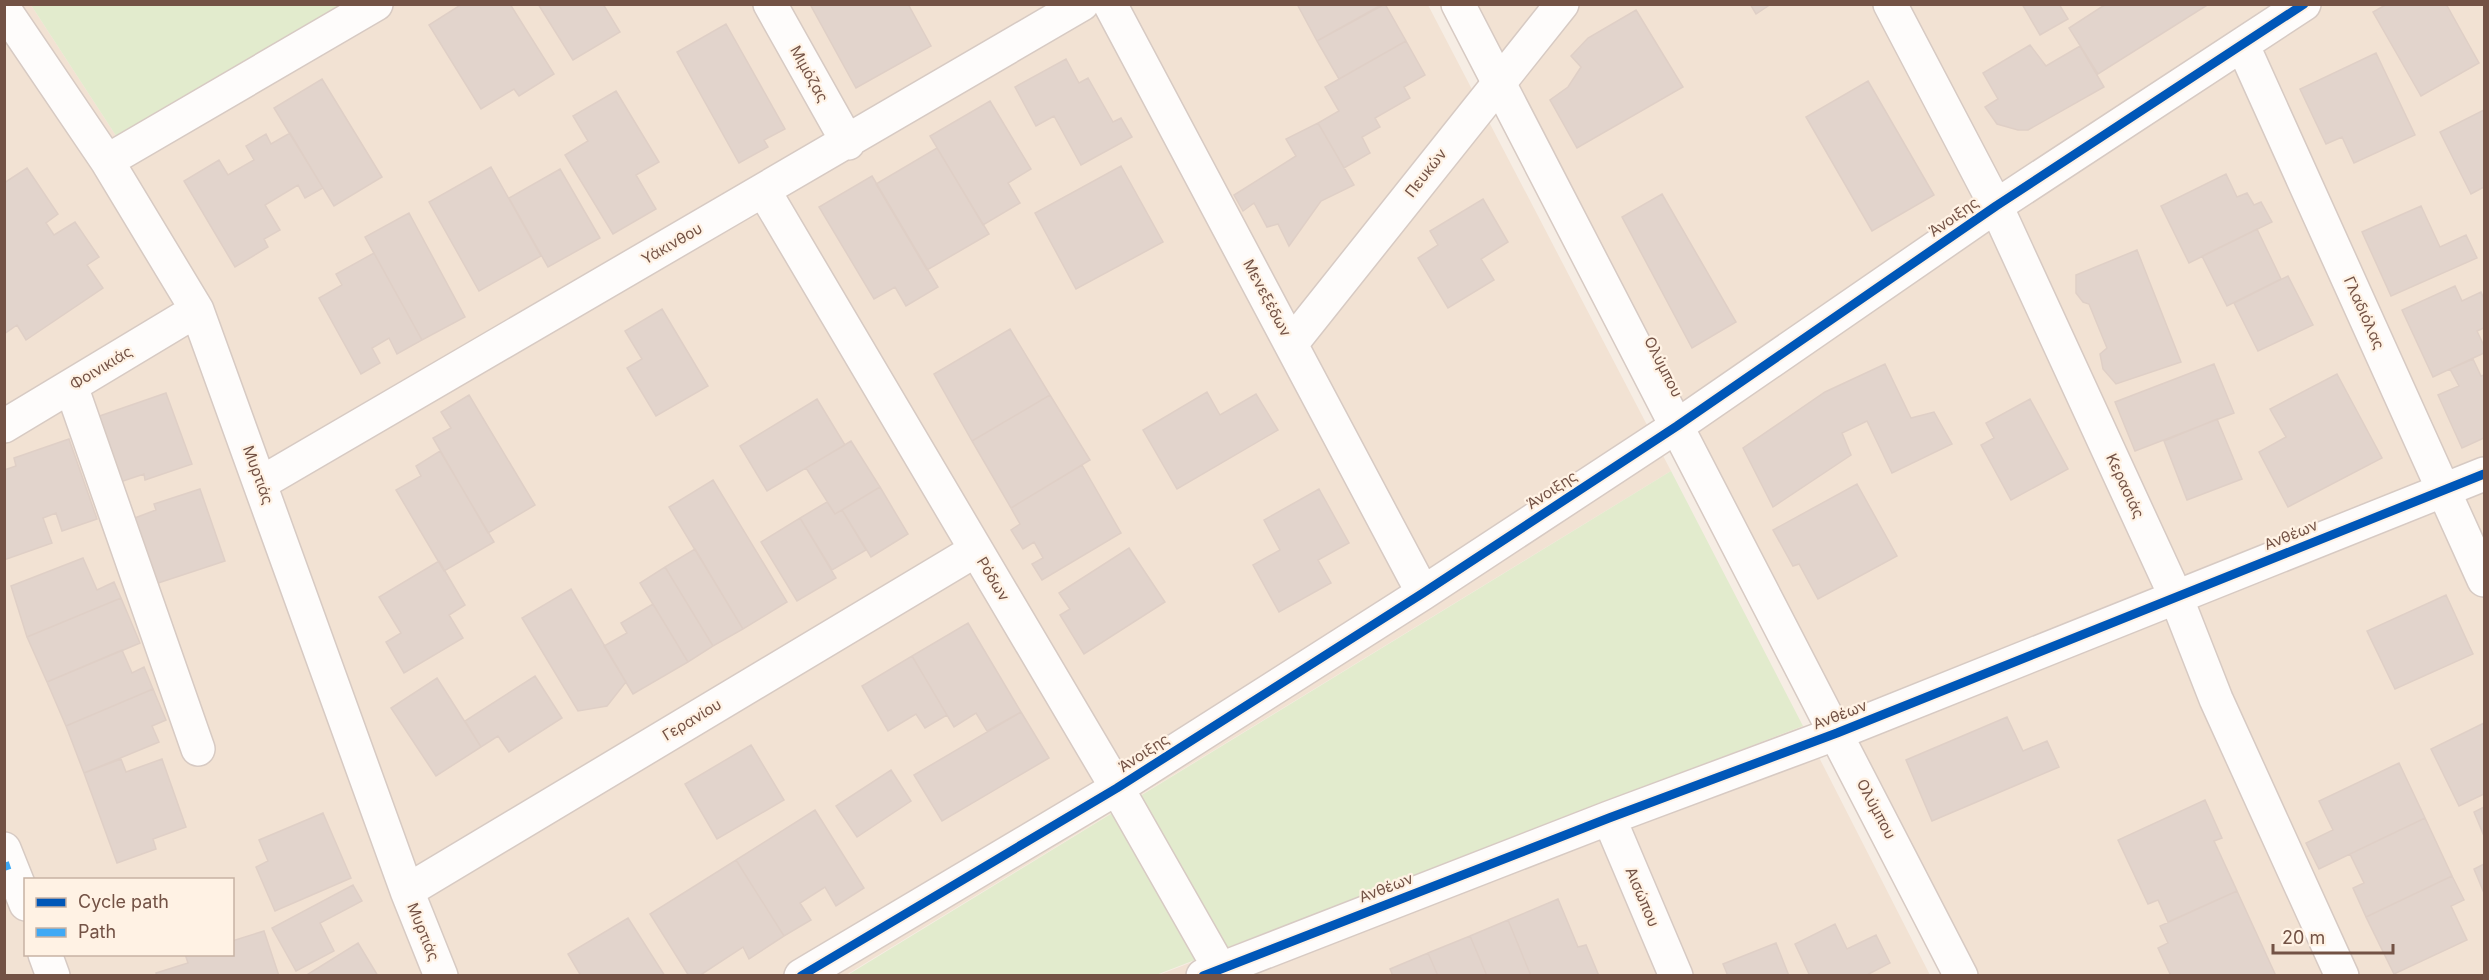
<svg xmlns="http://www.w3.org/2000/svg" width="2489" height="980" font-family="Inter,sans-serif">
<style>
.residential{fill:#f2e2d3;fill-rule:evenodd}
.green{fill:#e2ebcd}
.building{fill:#e2d4cc;stroke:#dfcfc6;stroke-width:1.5}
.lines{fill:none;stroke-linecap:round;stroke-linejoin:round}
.minor-casing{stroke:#d7cac3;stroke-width:36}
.tertiary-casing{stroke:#d7cac3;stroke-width:36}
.minor{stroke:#fefcfb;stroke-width:33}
.tertiary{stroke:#fefcfb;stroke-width:33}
.quiet{stroke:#3fa9f5;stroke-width:8;stroke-dasharray:15 8;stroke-linecap:butt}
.cycleway-casing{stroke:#fff2e4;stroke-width:13}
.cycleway{stroke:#0057b8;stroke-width:9}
.labels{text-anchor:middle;stroke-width:4.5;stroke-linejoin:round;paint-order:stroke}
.street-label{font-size:15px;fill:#735245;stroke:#fff2e4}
</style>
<rect width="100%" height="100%" fill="#f6ede4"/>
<!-- residential -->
<path class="residential" d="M5 5H31L124 148 360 5H1428L1671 471 846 975 5 976ZM26 880H232V954H26Z
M1475 5H2484V975H1978Z
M1803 726 1930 975 1156 976Z"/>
<!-- green -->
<path class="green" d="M31 5H360L124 148Z
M1671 471 1803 726 1156 975 846 976Z"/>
<!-- building -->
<path class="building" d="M462 4H510L554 74 519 96 514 89 481 109 429 25Z
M538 4H603L620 32 573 60Z
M814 4H908L931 46 856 88 811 6Z
M1297 4H1383L1317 41Z
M1385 4 1406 41 1339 79 1317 41Z
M1750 4H1771L1756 14Z
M2022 4H2059L2068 19 2040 35Z
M2106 4H2209L2098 74 2069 28Z
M2387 4H2446L2479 63 2421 96 2373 12Z
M1636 10 1683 87 1577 148 1550 100 1568 87 1581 67 1571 56 1588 38Z
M726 24 785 129 764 140 768 147 739 163 677 52Z
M1406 41 1425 75 1404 87 1410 98 1375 118 1380 127 1362 137 1370 153 1344 168 1318 123 1339 111 1325 87Z
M2030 45 2046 66 2080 46 2104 87 2028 130H2018L1997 124 1985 107 1998 99 1983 73Z
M2376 53 2415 135 2354 163 2342 137 2326 144 2300 89Z
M1066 59 1079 83 1088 78 1113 122 1121 118 1132 137 1081 165 1054 116 1036 126 1015 87Z
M322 79 382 177 334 206 274 108Z
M1868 81 1934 195 1872 231 1806 117Z
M616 91 659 162 636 175 656 209 613 234 565 155 588 141 573 116Z
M990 101 1031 169 1008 183 1020 203 983 225 930 136Z
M2484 110V187L2471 194 2440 132Z
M1318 123 1354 185 1321 201 1289 246 1278 224 1267 227 1254 203 1243 211 1234 195 1296 156 1286 139Z
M290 133 323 188 305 198 298 185 265 205 280 230 264 239 268 247 235 267 184 181 219 160 228 175 254 160 246 146 266 134 271 144Z
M937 148 989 234 927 270 876 184Z
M1121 166 1163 242 1076 289 1035 213Z
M491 167 541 256 479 291 429 202Z
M27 168 58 214 46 223 54 235 75 222 99 257 87 265 103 288 26 340 17 325 4 334V183Z
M560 169 600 238 548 267 509 198Z
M2226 174 2237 197 2247 193 2254 205 2261 202 2272 222 2189 263 2161 206Z
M872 176 938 287 906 306 895 287 874 299 819 207Z
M1662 194 1736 322 1692 348 1622 217Z
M1483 199 1508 242 1481 259 1494 280 1448 308 1418 258 1438 245 1430 231Z
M2421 206 2440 247 2466 235 2477 258 2391 296 2362 232Z
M409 213 465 317 422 340 365 237Z
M2257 229 2281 279 2227 306 2202 256Z
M2137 250 2181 362 2116 384 2103 369 2100 354 2107 348 2089 304 2083 302 2076 293V275Z
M374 253 422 340 397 354 389 338 372 348 380 363 361 374 319 298 342 285 336 274Z
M2288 276 2313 325 2258 351 2234 303Z
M2455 286 2462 301 2481 292 2484 299V328L2477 331 2484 346V353L2433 377 2402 310Z
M662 309 708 386 656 416 627 368 642 359 625 331Z
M1010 329 1050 395 972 441 934 374Z
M2473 359 2481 376 2484 375V438L2462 448 2438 395 2459 386 2450 369Z
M1885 364 1911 418 1934 412 1952 444 1892 473 1867 421 1842 433 1851 455 1773 507 1743 448 1825 392Z
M2214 364 2234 413 2135 451 2115 402Z
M2337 374 2382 458 2288 507 2259 452 2286 437 2270 409Z
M1207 392 1220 415 1256 394 1278 430 1177 489 1143 430Z
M166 393 192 464 145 480 144 474 111 485 88 420Z
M469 395 535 505 488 533 433 438 451 428 441 412Z
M1050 395 1090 460 1011 508 972 441Z
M817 399 845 445 767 491 740 446Z
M2030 399 2068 469 2011 500 1981 445 1994 438 1986 423Z
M2217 419 2242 479 2187 500 2164 441Z
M69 439 97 519 62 531 56 513 43 518 52 543 4 560V470L16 466 14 458Z
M851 441 880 487 835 514 806 468Z
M440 451 494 542 444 571 396 490 421 476 416 466Z
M1082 465 1121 533 1042 580 1032 564 1043 558 1034 542 1023 549 1011 530 1020 524 1011 508Z
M713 480 787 602 743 629 669 507Z
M1857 484 1897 556 1818 599 1799 564 1793 566 1773 530Z
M880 487 908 534 871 557 842 510Z
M200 489 225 561 146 587 124 522 156 510 154 504Z
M1319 489 1349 543 1318 560 1331 583 1279 612 1253 565 1280 550 1264 520Z
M827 502 835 514 842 510 866 550 832 570 800 518Z
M800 518 836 578 797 601 761 542Z
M1129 548 1165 602 1084 654 1060 615 1070 609 1059 593Z
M695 549 743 629 713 646 665 567Z
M83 558 97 590 114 582 121 598 27 637 11 586Z
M439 561 465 605 449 615 463 638 404 673 386 642 401 633 379 597Z
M665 567 713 646 688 662 640 583Z
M571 589 626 682 607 706 578 711 522 618Z
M2446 595 2473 654 2395 689 2367 631Z
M121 598 140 643 47 682 27 637Z
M653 604 688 662 633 694 604 646 627 633 621 623Z
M968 623 1021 712 987 731 976 713 954 727 912 656Z
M122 650 132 673 144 667 153 689 66 726 47 682Z
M912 656 947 715 925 728 916 714 888 731 862 686Z
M535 676 562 718 509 752 498 736 481 747 465 721Z
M437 678 481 747 436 776 391 708Z
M153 689 166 720 152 726 159 742 84 773 66 726Z
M1021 712 1049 758 942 821 914 775Z
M2007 717 2023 751 2047 741 2059 767 1932 821 1906 760Z
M2484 723V794L2459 806 2431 749Z
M751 745 784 800 717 839 685 784Z
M121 759 126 772 162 759 186 827 153 839 156 849 117 863 84 773Z
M2399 763 2425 818 2319 869 2306 843 2333 830 2319 801Z
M891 770 911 801 857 837 836 806Z
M2205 800 2222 838 2214 841 2237 891 2168 922 2158 900 2148 904 2118 840Z
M2484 807V836L2474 812Z
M815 810 864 888 836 906 825 887 800 903 811 920 784 936 736 860Z
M323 813 351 878 275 911 256 867 268 861 259 840Z
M2425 818 2452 876 2366 917 2353 888 2364 883 2350 854Z
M736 860 784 936 749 959 743 947 699 976H689L650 914Z
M2484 864V893L2474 869Z
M2452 876 2464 900 2451 906 2467 940 2394 974 2366 917Z
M353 885 362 901 320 923 334 951 296 971 272 928Z
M2237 891 2276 976H2171L2158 948 2168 943 2160 926Z
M1558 899 1578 947 1586 945 1599 976H1531L1508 920Z
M628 918 665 976H581L568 954Z
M1508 920 1531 976H1487L1470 936Z
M1835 924 1847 949 1876 935 1890 963 1865 976H1810L1795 944Z
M264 931 279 976H157L156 973 188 963 185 954H232V941Z
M1470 936 1487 976H1438L1428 953Z
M358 943 378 976H305Z
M1776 943 1789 976H1728L1723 964Z
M1428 953 1438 976H1393L1390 969Z"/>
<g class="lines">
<defs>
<path id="minor" d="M770 4 848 143
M1110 4 1423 593
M1890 4 1996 206 2176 597 2216 699 2342 976
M4 9 107 161 197 310 407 891 441 976
M2243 46 2484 580
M107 161 376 4
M764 191 1117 788 1224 976
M1292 343 1562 4
M71 386 198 749
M4 426 197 310
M261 483 1082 4
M1609 818 1676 976
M4 849 26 904
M407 891 976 550
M45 954 53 976
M801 976 1117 788 1423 593 1677 426 1996 206 2304 4
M1203 976 1609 818 1837 733"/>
<path id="tertiary" d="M1458 4 1961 976
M1837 733 2484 474"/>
</defs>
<!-- minor casing -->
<use href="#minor" class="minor-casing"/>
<!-- tertiary casing -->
<use href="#tertiary" class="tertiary-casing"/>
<!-- minor -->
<use href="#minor" class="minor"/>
<!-- tertiary -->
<use href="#tertiary" class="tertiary"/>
<!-- quiet -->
<path class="quiet" d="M4 867 10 865"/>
<defs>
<path id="cycleway" d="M801 976 1117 788 1423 593 1677 426 1996 206 2304 4
M1203 976 1609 818 1837 733 2484 474"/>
</defs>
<!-- cycleway casing -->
<use href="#cycleway" class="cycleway-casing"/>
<!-- cycleway -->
<use href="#cycleway" class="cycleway"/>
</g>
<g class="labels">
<!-- street labels -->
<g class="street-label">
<text transform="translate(809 74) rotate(61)" y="5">Μιμόζας</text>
<text transform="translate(1426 173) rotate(-52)" y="5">Πευκών</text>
<text transform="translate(1954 217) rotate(-35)" y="5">Άνοιξης</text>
<text transform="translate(672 244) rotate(-30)" y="5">Υάκινθου</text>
<text transform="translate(1267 298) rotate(62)" y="5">Μενεξέδων</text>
<text transform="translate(2364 313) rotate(66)" y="5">Γλαδιόλας</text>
<text transform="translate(1663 367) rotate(63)" y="5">Ολύμπου</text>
<text transform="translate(101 368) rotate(-31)" y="5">Φοινικιάς</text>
<text transform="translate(258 475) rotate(70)" y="5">Μυρτιάς</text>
<text transform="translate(2125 486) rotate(65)" y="5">Κερασιάς</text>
<text transform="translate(1552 490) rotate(-33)" y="5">Άνοιξης</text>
<text transform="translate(2291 535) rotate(-22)" y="5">Ανθέων</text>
<text transform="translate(993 579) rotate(59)" y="5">Ρόδων</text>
<text transform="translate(1840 715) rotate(-21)" y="5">Ανθέων</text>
<text transform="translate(692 720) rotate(-31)" y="5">Γερανίου</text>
<text transform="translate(1144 753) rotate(-33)" y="5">Άνοιξης</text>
<text transform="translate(1876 809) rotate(62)" y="5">Ολύμπου</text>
<text transform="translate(1386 888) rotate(-21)" y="5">Ανθέων</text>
<text transform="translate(1642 897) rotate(67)" y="5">Αισώπου</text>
<text transform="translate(423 932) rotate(68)" y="5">Μυρτιάς</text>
</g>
</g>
<!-- border -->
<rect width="2489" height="980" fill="none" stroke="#735245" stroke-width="12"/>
<!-- legend -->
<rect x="24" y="878" width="210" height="78" fill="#fff2e4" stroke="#c7b2a4" stroke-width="1.5"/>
<rect x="36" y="898" width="30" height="9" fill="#0057b8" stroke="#c7b2a4" stroke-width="1.5"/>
<text x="78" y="908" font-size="18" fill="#735245">Cycle path</text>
<rect x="36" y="928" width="30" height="9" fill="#3fa9f5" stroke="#c7b2a4" stroke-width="1.5"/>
<text x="78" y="938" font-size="18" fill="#735245">Path</text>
<!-- scale -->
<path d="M2273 944v9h120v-9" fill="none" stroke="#735245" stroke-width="3"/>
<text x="2282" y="944" font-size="18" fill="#735245" stroke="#fff2e4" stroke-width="4.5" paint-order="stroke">20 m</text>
</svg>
